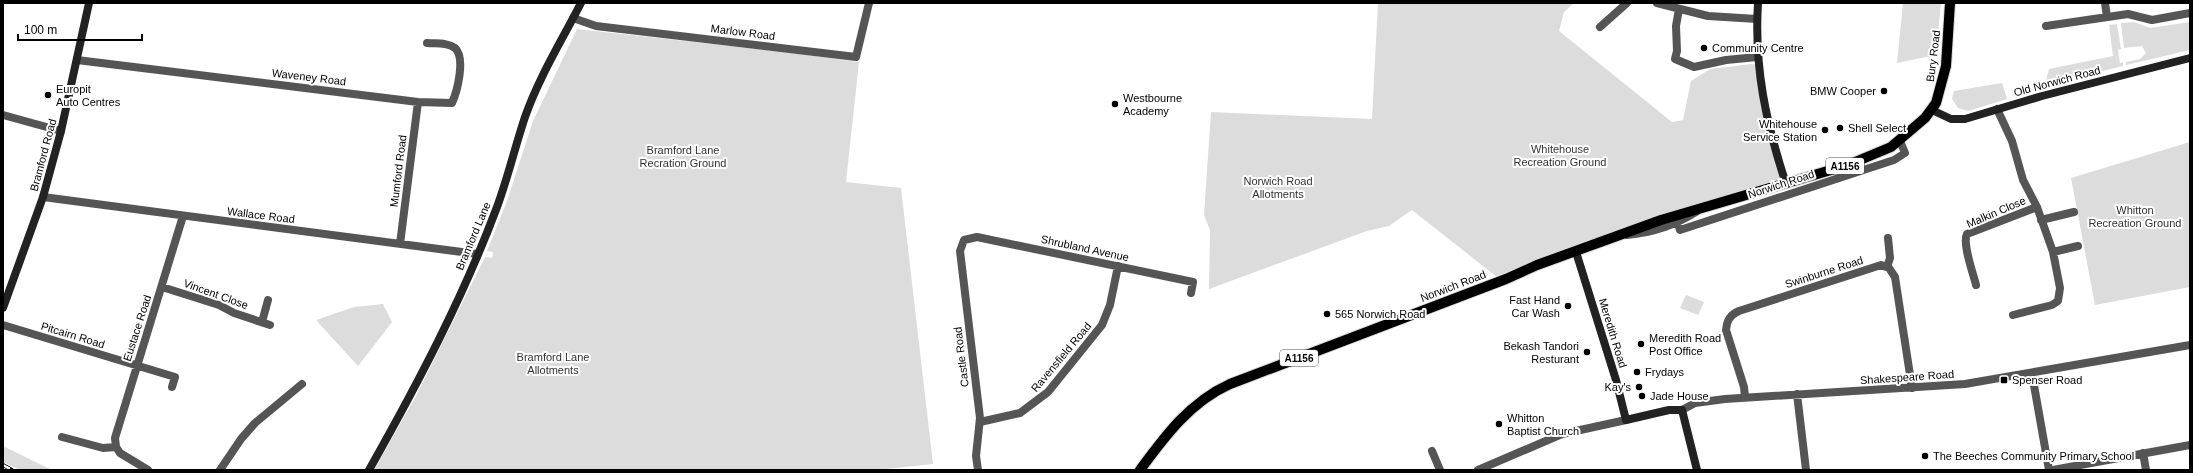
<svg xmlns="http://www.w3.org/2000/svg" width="2193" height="473" font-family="Helvetica,sans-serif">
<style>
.green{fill:#dcdcdc}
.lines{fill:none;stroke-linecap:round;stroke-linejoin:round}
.primary-casing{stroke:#dbdbdb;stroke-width:12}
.street{stroke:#555;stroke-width:8}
.secondary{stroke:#222;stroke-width:8}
.primary{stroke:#000;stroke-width:10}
.rail-casing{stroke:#000;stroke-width:4}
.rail{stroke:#fff;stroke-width:2.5;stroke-dasharray:8;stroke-linecap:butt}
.poi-dot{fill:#000;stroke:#fff;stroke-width:1.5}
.labels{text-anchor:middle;stroke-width:4;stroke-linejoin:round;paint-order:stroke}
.shield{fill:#fff;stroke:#4c4c4c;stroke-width:1}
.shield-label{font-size:10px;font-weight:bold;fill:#000}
.street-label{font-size:11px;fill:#000;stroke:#fff}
.poi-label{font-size:11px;fill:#000;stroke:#fff;text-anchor:start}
.park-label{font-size:11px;fill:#333;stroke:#fff}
</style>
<rect width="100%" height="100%" fill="#fff"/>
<!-- green -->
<path class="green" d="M1378 3H1574L1564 12 1559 31 1672 122 1683 120 1691 81 1710 69 1752 64 1757 65 1786 184 1741 197 1502 281 1412 210 1389 226 1367 231 1209 289 1210 230 1204 215 1211 112 1372 119Z
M1903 3H1941L1936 55 1897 63Z
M2134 22 2150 28 2190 22V50L2126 65V62L2140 59 2146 53 2142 46 2124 48 2121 23Z
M2117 24 2121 49 2118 50 2120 63 2123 62V66L2045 85 2049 69 2113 56 2109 25Z
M577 29 776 51 859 62 846 182 901 188 933 464 877 470H374L416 396 485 257 492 258 493 252 487 251 507 201 533 121Z
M2002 83 2007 99 1968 111 1958 108 1952 99 1954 91Z
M2190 142V287L2095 305 2071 178Z
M1686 295 1704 302 1698 315 1680 308Z
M383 304 392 322 358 366 316 320 354 307Z
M3 446 52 470H20L3 462Z"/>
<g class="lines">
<defs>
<path id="primary" d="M1140 470C1165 436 1190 402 1230 384L1506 279 1537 265 1661 220 1848 165 1891 147 1925 118 1936 103 1946 66 1950 3"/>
</defs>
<!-- primary casing -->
<use href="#primary" class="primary-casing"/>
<!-- street -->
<path class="street" d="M1657 3 1708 16 1757 19
M2105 3 2107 17
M1679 9 1676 26 1677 51 1675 59 1694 67 1726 60 1757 57
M573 18 596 26 856 57 869 3
M2046 26 2128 14 2152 20 2190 13
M1600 27 1627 3
M77 60 418 102 452 103C457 92 466 58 455 48 447 42 435 44 427 43
M1997 109 2012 141 2023 180 2037 207 2053 252 2060 288 2058 301 2052 305 2013 315
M3 115 61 131
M43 197 477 254
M1676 217 1680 230 1894 160 1905 153 1900 141
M2041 220 2074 212
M1627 235C1653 233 1674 226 1696 212
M400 244 418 102
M2053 252 2078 246
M1887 267 1890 258 1888 238
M1976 285C1973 273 1962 243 1967 234L2037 207
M162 287 219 305 234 313 270 325
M262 322 268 300
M3 325 175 377 172 387
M2032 374 2049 470
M1797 394 1806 470
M1745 397 1744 387 1726 330C1727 320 1730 315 1739 311L1881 265 1889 268 1895 277 1912 388
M1682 410 1695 403 1725 399 1965 384 2190 345
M980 422 1020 413 1048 392 1102 325 1110 305 1118 266
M62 437 103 448 116 447 120 453 148 470
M116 447 115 438 183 216
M1432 451 1440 470
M2143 453 2146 470
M220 470 241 439 255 423 302 384
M978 470 976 456 980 418 960 251 964 240 977 237 1193 282 1191 293
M1478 470 1562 434 1626 420
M2053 470 2190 445"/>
<!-- secondary -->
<path class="secondary" d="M1758 3C1754 68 1766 123 1786 184
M1932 110 1951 119H1965L2042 96 2190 58
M1576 252 1616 380 1626 420 1669 410H1682L1697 470
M3 308 43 197 61 131 89 3
M369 470C417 385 463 298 497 207 508 177 515 147 525 117 539 77 562 40 581 3"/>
<!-- primary -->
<use href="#primary" class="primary"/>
<defs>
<path id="rail" d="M3 465 12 470"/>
</defs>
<!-- rail casing -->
<use href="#rail" class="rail-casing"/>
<!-- rail -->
<use href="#rail" class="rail"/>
</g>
<!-- markers -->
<g class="poi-dot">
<circle cx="1704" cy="48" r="4"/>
<circle cx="1884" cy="91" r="4"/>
<circle cx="48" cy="95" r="4"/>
<circle cx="1115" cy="104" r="4"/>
<circle cx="1840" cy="128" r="4"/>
<circle cx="1825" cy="130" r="4"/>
<circle cx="1568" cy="306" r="4"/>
<circle cx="1327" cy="314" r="4"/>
<circle cx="1641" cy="344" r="4"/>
<circle cx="1587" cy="352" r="4"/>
<circle cx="1637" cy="372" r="4"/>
<rect x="2000" y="376" width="8" height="8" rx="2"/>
<circle cx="1639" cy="387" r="4"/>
<circle cx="1642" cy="396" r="4"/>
<circle cx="1499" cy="424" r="4"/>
<circle cx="1925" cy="456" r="4"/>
</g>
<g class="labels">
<!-- shield labels -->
<g class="shield">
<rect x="1826" y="158" width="38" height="16" rx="3"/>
<rect x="1280" y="350" width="38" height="16" rx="3"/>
</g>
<g class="shield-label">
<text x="1845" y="170">A1156</text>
<text x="1299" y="362">A1156</text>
</g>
<!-- street labels -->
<g class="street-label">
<text transform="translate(743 32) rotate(7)" y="4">Marlow Road</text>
<text transform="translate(1933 56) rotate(-83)" y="4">Bury Road</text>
<text transform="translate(309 77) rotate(7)" y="4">Waveney Road</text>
<text transform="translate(2057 81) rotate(-15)" y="4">Old Norwich Road</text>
<text transform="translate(43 155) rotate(-75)" y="4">Bramford Road</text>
<text transform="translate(398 171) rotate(-83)" y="4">Mumford Road</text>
<text transform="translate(1781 184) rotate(-18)" y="4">Norwich Road</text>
<text transform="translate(1996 212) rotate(-23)" y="4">Malkin Close</text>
<text transform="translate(261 215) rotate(7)" y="4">Wallace Road</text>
<text transform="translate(473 236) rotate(-67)" y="4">Bramford Lane</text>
<text transform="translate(1085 248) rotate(12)" y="4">Shrubland Avenue</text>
<text transform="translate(1824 272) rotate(-18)" y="4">Swinburne Road</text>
<text transform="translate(1453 286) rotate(-21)" y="4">Norwich Road</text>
<text transform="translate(216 294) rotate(20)" y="4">Vincent Close</text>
<text transform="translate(137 328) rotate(-72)" y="4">Eustace Road</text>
<text transform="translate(1613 333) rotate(73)" y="4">Meredith Road</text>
<text transform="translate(73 335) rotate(17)" y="4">Pitcairn Road</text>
<text transform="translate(961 357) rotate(-97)" y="4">Castle Road</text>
<text transform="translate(1061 357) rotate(-50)" y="4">Ravensfield Road</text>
<text transform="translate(1907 377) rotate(-4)" y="4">Shakespeare Road</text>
</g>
<!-- poi labels -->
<g class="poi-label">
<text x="1712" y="52">Community Centre</text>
<text x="56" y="93">Europit<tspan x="56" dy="13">Auto Centres</tspan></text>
<text x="1876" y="95" text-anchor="end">BMW Cooper</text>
<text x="1123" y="102">Westbourne<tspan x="1123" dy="13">Academy</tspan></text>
<text x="1817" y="128" text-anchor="end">Whitehouse<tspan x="1817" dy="13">Service Station</tspan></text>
<text x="1848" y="132">Shell Select</text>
<text x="1560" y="304" text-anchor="end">Fast Hand<tspan x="1560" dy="13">Car Wash</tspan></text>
<text x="1335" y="318">565 Norwich Road</text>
<text x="1649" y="342">Meredith Road<tspan x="1649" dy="13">Post Office</tspan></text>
<text x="1579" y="350" text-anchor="end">Bekash Tandori<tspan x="1579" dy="13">Resturant</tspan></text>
<text x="1645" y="376">Frydays</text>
<text x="2012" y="384">Spenser Road</text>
<text x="1631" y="391" text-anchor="end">Kay's</text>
<text x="1650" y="400">Jade House</text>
<text x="1507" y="422">Whitton<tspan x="1507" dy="13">Baptist Church</tspan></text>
<text x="1933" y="460">The Beeches Community Primary School</text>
</g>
<!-- park labels -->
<g class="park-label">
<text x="1560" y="153">Whitehouse<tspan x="1560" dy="13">Recreation Ground</tspan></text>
<text x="683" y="154">Bramford Lane<tspan x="683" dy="13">Recration Ground</tspan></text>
<text x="1278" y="185">Norwich Road<tspan x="1278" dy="13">Allotments</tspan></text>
<text x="2135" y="214">Whitton<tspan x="2135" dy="13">Recreation Ground</tspan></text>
<text x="553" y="361">Bramford Lane<tspan x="553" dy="13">Allotments</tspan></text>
</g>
</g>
<!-- border -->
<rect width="2193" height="473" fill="none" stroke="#000000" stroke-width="8"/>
<!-- scale -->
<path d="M18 34v6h124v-6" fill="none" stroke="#000000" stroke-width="2"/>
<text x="24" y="34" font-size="12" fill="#000000" stroke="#ffffff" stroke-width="3" paint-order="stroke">100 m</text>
</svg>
